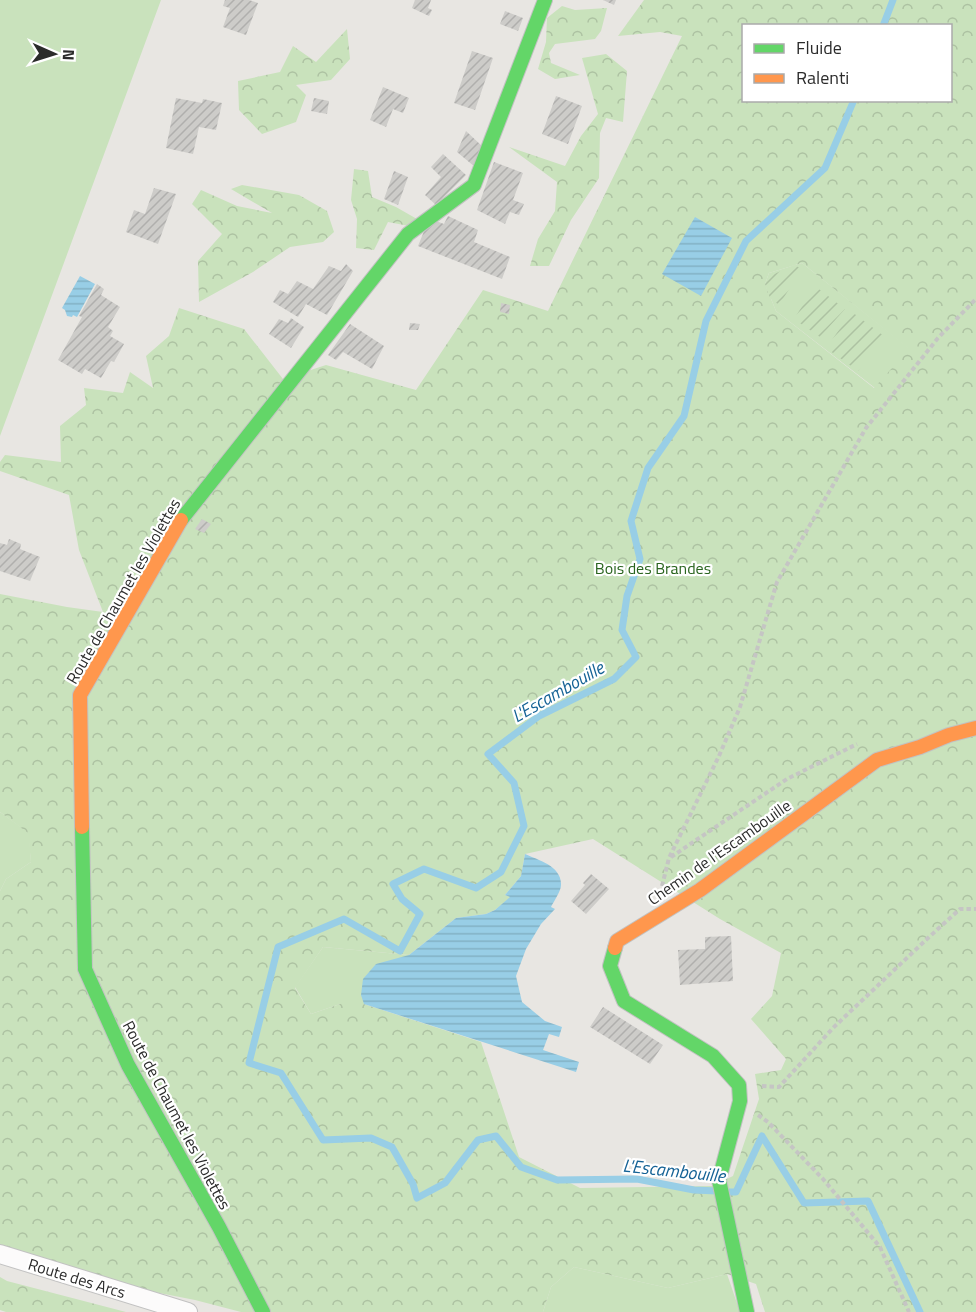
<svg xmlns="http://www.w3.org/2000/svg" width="976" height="1312" font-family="'Titillium Web',sans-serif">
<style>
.grass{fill:#c9e2bc}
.forest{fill:url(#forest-crowns);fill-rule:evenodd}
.garden{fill:url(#garden-furrows)}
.water{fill:url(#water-rules)}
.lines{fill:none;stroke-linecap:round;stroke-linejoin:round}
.stream{stroke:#98cee6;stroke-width:7}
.building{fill:url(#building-hatch)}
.street-casing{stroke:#c2c2c2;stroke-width:20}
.fast-casing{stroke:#c2c2c2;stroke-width:16}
.slow-casing{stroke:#c2c2c2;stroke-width:16}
.path{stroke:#c5c5c4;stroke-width:4;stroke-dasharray:4.5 3;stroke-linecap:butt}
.street{stroke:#fcfbfb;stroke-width:18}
.fast{stroke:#63d668;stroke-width:14}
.slow{stroke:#ff974d;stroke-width:14}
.labels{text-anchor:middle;stroke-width:4.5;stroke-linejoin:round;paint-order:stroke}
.park-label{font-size:16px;fill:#29641e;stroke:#fff}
.street-label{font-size:16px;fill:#2b2b2b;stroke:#fff}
.water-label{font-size:18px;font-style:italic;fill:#156295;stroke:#fff}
</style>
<defs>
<pattern id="forest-crowns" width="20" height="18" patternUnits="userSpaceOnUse" patternTransform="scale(1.5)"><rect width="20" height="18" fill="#c9e2bc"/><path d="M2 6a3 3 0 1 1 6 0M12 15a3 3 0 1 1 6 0" fill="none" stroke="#adc2a2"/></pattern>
<pattern id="garden-furrows" width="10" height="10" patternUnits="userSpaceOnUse" patternTransform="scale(1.5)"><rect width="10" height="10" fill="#c9e2bc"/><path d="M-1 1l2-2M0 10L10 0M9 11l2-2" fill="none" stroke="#adc2a2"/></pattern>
<pattern id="water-rules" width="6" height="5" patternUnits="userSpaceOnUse" patternTransform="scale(1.5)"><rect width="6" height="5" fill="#98cee6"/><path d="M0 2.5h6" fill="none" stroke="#83b1c5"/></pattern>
<pattern id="building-hatch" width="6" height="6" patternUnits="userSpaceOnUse" patternTransform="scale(1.5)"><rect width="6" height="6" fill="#cdccc9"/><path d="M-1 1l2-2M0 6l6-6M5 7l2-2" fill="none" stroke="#b0afad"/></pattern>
</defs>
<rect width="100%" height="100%" fill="#e8e6e2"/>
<!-- grass -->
<path class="grass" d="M0 0H161L0 436Z
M802 263 910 349 875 388 776 311 765 284 769 273Z
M0 812 29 833 31 862 6 879 0 891Z
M323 947 409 955 364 1004H340L311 1014 295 987Z
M574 1267 668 1288 727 1274 740 1312H543L551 1287Z"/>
<!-- forest -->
<path class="forest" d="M644 0H976V1312H765L756 1284 727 1274 668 1288 574 1267 551 1287 543 1312H241L195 1300 11 1264 0 1259V891L6 879 31 862 28 833 0 812V594L67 607 103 612 79 550 69 495 0 471V462L5 455 61 462 60 426 86 405 84 388 123 393 130 372 153 388 146 356 169 336 179 308 244 329 283 379 326 365 416 390 483 290 548 311 682 36 660 32 618 36ZM744 26H950V100H744ZM802 263 909 349 874 388 776 311 765 284 769 273ZM593 839 720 919 781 953 772 996 751 1019 786 1059 781 1070 755 1074 759 1099 733 1176 712 1186 580 1188 519 1157 481 1042 364 1004H340L311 1014 295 988 323 947 409 955 456 918 486 914 495 910 511 897 505 895 521 876 525 854Z
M562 6 575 10 607 8 601 31 595 39 555 44 549 53 551 63 580 75 555 79 538 69 546 42 547 18Z
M347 29 350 59 331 80 296 85 306 95 296 122 262 134 239 110 238 81 280 72 293 46 316 62Z
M606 54 627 71 623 122 606 118 600 133 599 178 571 220 549 266H530L538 239 555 211 557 182 509 147 565 166 581 136 598 114 582 58Z
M354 169 368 171 372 197 396 207 417 219 409 226 388 222 374 250 356 248 357 219 351 200Z
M242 185 299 195 327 211 334 232 323 242 290 247 253 272 199 302 198 261 222 234 192 204 201 190 237 206 272 213 231 189Z
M0 1277 7 1281 126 1312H6L0 1310Z"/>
<!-- garden -->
<path class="garden" d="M794 265 802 269 779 305 770 298 765 284 770 276Z
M815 286 845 309 820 337 794 319Z
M852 312 884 336 858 371 826 348Z"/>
<!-- water -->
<path class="water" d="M695 217 732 238 701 296 662 274Z
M80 276 95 284 77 317 73 315 72 317 67 316 65 310 62 308Z
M525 854C538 860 562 866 561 885 561 891 554 901 551 907L555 909 541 924 526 949 516 976 522 1002 545 1021 562 1027 559 1037 549 1034 543 1050 579 1062 576 1072 364 1004 361 995 363 979 376 964 409 955 456 918 486 914 495 910 510 897 505 895 521 876Z"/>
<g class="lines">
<!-- stream -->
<path class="stream" d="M883 26 893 0
M717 1191 694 1190 637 1179 557 1180 521 1167 496 1136 478 1140 445 1183 417 1198 413 1184 392 1147 371 1138 323 1140 281 1073 249 1063 278 947 344 919 400 951 420 914 402 899 393 884 424 869 476 888 501 872 524 826 514 783 488 754 539 716 614 679 636 657 622 630 627 596 640 559 631 521 648 468 684 416 706 321 746 241 825 168 854 100
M728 1192H736L762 1136 804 1203 868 1201 920 1312"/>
</g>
<!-- building -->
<path class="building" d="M225 0H249L258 3 246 35 223 27 230 8 223 6Z
M415 0H431L428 8 432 10 429 16 412 8Z
M603 0H616L614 5Z
M505 11 523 18 518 31 500 24Z
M472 51 493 58 475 110 454 103Z
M383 87 409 98 403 113 393 109 386 127 370 120Z
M556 96 582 106 568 144 542 134Z
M176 98 202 103 203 99 222 103 216 130 199 127 193 154 166 148Z
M314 98 329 101 327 114 311 111Z
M466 131 483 147 475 167 457 152Z
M443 154 466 175 436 205 425 195 441 177 431 167Z
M494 162 523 173 513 200 524 204 519 215 510 212 505 224 477 210Z
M394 171 408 177 398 205 384 199Z
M154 188 176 194 158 244 126 232 134 210 145 214Z
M448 216 478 230 474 242 510 257 502 279 418 246 427 224 436 221 444 224Z
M346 264 353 271 327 315 306 304 298 317 273 302 280 290 288 294 297 281 313 289 329 266 341 271Z
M97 284 104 289 101 295 120 307 108 327 113 331 110 336 124 344 114 362 111 361 101 378 85 369 82 374 58 360 82 317 79 316Z
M501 303 510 305 509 314 500 312Z
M291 318 304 327 291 348 269 334 279 319 288 323Z
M410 323 420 324 418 330H409Z
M350 324 384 346 372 369 343 352 336 360 328 355Z
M202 519 211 524 204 533 195 529Z
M9 539 21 544 20 549 40 557 30 581 0 571V543L7 545Z
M591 874 609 889 586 914 571 901 585 885 583 883Z
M731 936 733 981 680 985 678 950 705 949V937Z
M603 1007 663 1045 650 1064 590 1027Z"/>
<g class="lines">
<defs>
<path id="street" d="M0 1254 188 1312"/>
<path id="fast" d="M181 520 408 234 474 185 545 0
M82 827 85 969 128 1065 219 1227 263 1312
M615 948 610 966 624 1001 713 1056 739 1085 740 1101 719 1180 747 1312"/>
<path id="slow" d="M82 827 80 695 181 520
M615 948 617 941 700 890 877 760 920 747 949 735 976 728"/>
</defs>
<!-- street casing -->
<use href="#street" class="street-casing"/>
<!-- fast casing -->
<use href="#fast" class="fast-casing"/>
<!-- slow casing -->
<use href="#slow" class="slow-casing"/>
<!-- path -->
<path class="path" d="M671 857 787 779 857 744
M662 886 669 858 719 756 740 707 777 582 866 428 938 338 976 299
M762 1086 779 1087 834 1027 928 938 960 909H976
M758 1115 768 1122 823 1179 880 1247 909 1312"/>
<!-- street -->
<use href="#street" class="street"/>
<!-- fast -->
<use href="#fast" class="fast"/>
<!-- slow -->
<use href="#slow" class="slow"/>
</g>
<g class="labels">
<!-- park labels -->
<g class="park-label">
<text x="653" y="574">Bois des Brandes</text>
</g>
<!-- street labels -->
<g class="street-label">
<text transform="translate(123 591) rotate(-60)" y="6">Route de Chaumet les Violettes</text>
<text transform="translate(719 852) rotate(-35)" y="6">Chemin de l'Escambouille</text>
<text transform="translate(177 1115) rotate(62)" y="6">Route de Chaumet les Violettes</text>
<text transform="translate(77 1278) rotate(17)" y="6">Route des Arcs</text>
</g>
<!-- water labels -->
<g class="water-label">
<text transform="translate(558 692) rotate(-30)" y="6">L'Escambouille</text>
<text transform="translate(674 1171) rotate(6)" y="6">L'Escambouille</text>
</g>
</g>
<!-- legend -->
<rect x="742" y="24" width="210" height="78" fill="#ffffff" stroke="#aaaaaa" stroke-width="1.5"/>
<rect x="754" y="44" width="30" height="9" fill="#63d668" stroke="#aaaaaa" stroke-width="1.5"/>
<text x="796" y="54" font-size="18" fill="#2b2b2b">Fluide</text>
<rect x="754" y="74" width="30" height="9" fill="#ff974d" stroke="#aaaaaa" stroke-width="1.5"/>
<text x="796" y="84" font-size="18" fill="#2b2b2b">Ralenti</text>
<!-- north arrow -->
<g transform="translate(54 54) rotate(93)" stroke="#ffffff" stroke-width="4.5" paint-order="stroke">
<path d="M0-4.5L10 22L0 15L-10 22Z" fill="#2b2b2b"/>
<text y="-9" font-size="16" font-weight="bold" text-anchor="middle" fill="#2b2b2b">N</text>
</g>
</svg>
